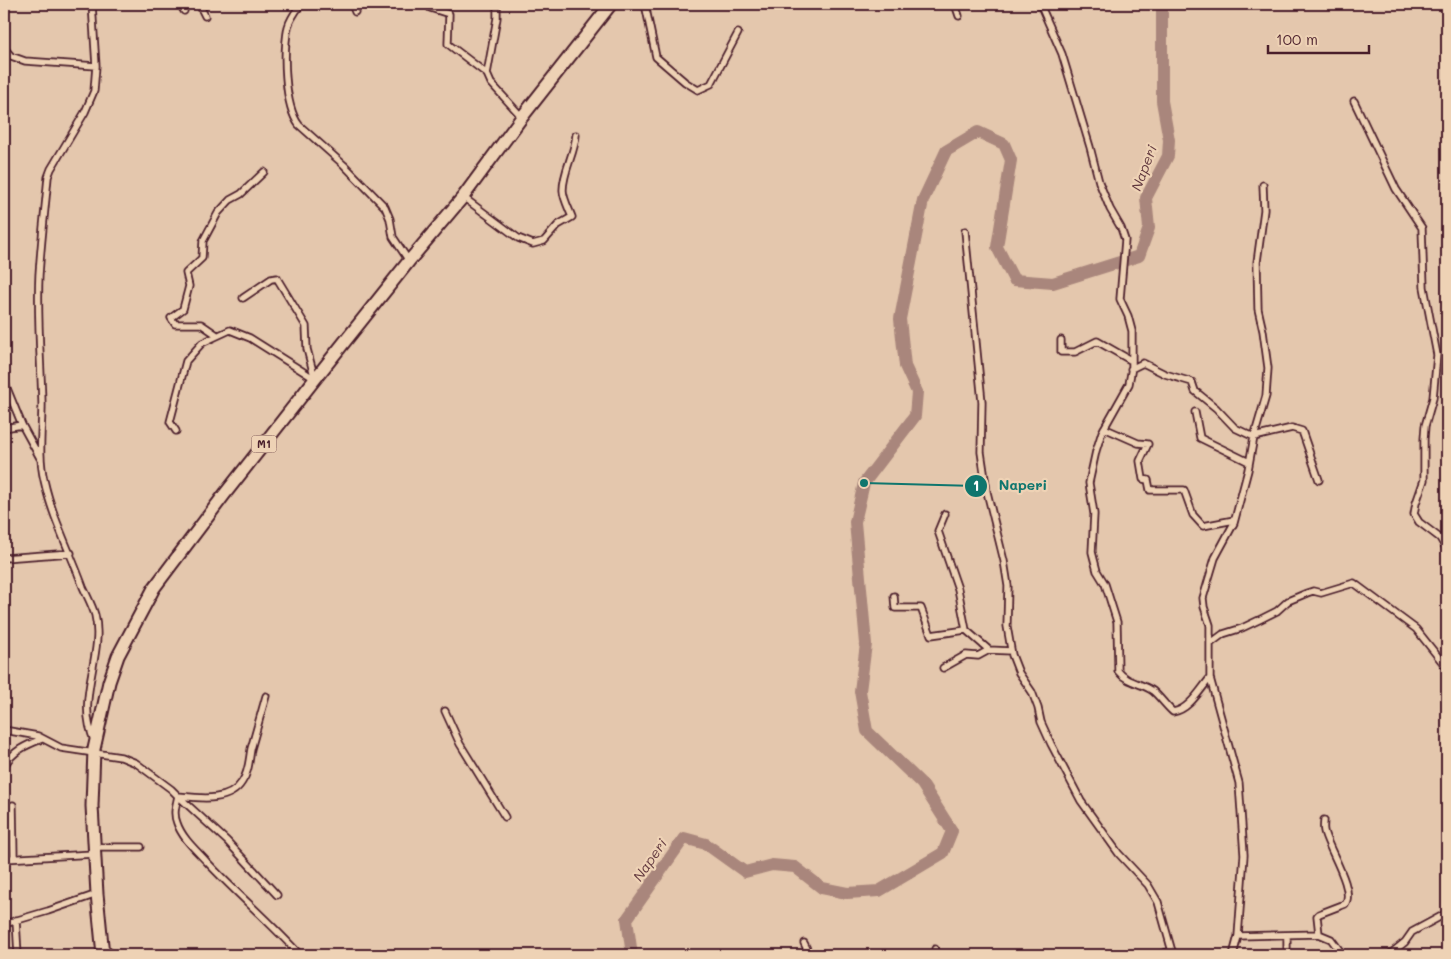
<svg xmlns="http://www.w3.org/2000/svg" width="1451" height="959" font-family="Mali,sans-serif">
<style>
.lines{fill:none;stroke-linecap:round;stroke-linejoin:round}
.river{stroke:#a9867b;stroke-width:12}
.street-casing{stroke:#4a1f2b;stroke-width:9}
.highway-casing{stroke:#4a1f2b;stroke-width:15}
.street{stroke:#eed2b5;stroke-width:5.5}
.highway{stroke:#eed2b5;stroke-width:11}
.labels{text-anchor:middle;stroke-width:4.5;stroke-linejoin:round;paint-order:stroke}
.shield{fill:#eed2b5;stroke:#7b5554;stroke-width:1}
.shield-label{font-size:11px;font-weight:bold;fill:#4a1f2b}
.water-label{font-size:14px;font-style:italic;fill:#62393f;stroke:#eed2b5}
.leader{fill:none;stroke:#0f766e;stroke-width:2}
.callout-dot{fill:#0f766e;stroke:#eed2b5;stroke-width:2}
.mark-label{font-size:15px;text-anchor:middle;font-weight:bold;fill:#fff}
.callout-label{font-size:14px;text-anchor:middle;font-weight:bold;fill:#0f766e;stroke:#eed2b5;stroke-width:4.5;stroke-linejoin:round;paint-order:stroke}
</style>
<rect width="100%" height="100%" fill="#e4c7ad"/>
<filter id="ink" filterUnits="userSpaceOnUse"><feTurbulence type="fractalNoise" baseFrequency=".02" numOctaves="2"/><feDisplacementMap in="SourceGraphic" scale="10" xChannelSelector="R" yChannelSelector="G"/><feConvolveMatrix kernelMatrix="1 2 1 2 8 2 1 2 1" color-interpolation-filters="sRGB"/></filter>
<g filter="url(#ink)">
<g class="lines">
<!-- river -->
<path class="river" d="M632 955 627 919 684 838 706 844 745 872 772 865 795 867 822 888 847 893 879 891 943 853 952 831 922 784 867 731 860 691 866 644 855 522 864 483 915 416 917 392 905 366 900 319 923 200 946 151 978 132 1004 144 1011 160 997 247 1014 280 1053 283 1139 256 1149 228 1146 198 1168 156 1169 140 1162 101V4"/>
<defs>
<path id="street" d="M92 4 96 66 94 91 85 112 51 169 48 177C45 210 41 243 39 275 37 318 41 362 42 404 42 430 38 455 44 480 52 517 70 551 83 587 87 596 92 605 95 615 105 656 74 699 95 742
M180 4 184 11
M199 4 205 16
M301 4C296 11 290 19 288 27 283 52 284 105 299 125L344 165 385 207 390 219 393 237 409 261
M352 4 355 12
M497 4V18L487 74 491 83 522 117
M645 4 656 57 685 82 698 90 711 84 738 33
M955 4 959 16
M1040 4 1062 54 1090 147 1099 182 1110 209 1121 228 1125 240 1120 299 1128 316 1132 331V367L1129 384 1102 432 1096 451 1089 483 1094 514 1092 552 1097 571 1105 584 1117 622 1118 671C1127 683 1142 683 1153 691 1160 697 1166 706 1173 712 1189 710 1200 690 1210 678
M430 8 449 14 448 44 487 74
M4 48 11 56 25 61 96 66
M1354 101 1396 189 1422 228 1424 287 1437 355 1433 398 1425 426 1424 439V480L1416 503 1414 514 1419 522 1440 538 1447 550
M463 197 518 238 533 244 544 241 558 225 572 217C569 209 563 198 563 190 563 171 575 153 576 135
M965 231 982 402 981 452 987 492 1004 561 1008 586 1007 626 1012 655 1019 673 1032 692 1038 708 1041 722 1051 744 1081 801 1119 854 1148 885 1158 902 1173 955
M243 298 271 279 277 278 278 280 306 326 307 349 315 379
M217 335 201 324H175L171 318 183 309 189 286 186 273 202 258 203 241 218 213 230 200 241 194 264 172
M1061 340V352H1075L1097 341 1132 361
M1131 369 1143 363 1165 374 1192 382 1195 391 1216 408 1235 428 1254 437 1292 428 1302 431 1319 480
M4 381 22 425 40 458
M1195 412 1200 438 1249 462
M4 428 22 425
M1104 428 1138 443 1148 444 1140 461 1143 479 1148 480 1150 490H1184L1193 515 1203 526 1234 520
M176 431 170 422 186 361 202 343 230 330 250 338 315 379
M945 514 938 531 958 589 966 630 989 650 1011 651
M4 558 71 553
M894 596 895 608H921L931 635 966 630
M1211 643 1223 634 1242 628 1261 619 1277 611 1288 601 1307 593 1313 591 1321 593 1354 583 1416 629 1447 668
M943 668 966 655 978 656 989 650
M445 711 460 744 505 817
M4 730 38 736 61 748 121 757 136 763 171 789 178 796C176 806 173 813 177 823 182 838 196 850 207 862 237 894 271 923 300 955
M4 766C13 751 26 745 42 739
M178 796C199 798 229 803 242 782 249 772 249 760 251 749 256 731 261 714 266 696
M178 796 227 841 277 895
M13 805 14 858
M94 847H141
M4 859 94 854
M16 920 18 955
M4 924 48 911 97 894
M1319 934 1317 916 1319 914 1345 904C1356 890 1327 847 1324 831 1323 827 1324 824 1324 820
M1287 935V955
M1238 936 1319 934 1331 939 1343 955
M804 943 810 955
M103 947 113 955
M935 955V949
M1159 955 1172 950
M1233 955 1238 936 1244 855 1239 783 1210 678V625L1204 607 1203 598 1215 558 1234 523 1248 470 1254 437 1266 396 1268 368 1263 331 1258 309 1257 262 1264 210 1263 185
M1389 955 1405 942 1412 932 1447 913"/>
<path id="highway" d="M103 955 97 894 92 806 94 749 109 682 118 656 154 588 224 495 315 379 409 261 463 197 522 117 611 4"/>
</defs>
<!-- street casing -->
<use href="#street" class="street-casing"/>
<!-- highway casing -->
<use href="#highway" class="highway-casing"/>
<!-- street -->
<use href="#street" class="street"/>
<!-- highway -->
<use href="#highway" class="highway"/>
</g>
</g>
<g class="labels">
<!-- shield labels -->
<rect class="shield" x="251.5" y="435.5" width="25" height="17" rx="4"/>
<g class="shield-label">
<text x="264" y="448">M1</text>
</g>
<!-- water labels -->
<g class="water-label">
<text transform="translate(1144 168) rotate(-69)" y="5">Naperi</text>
<text transform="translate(650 860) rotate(-55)" y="5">Naperi</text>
</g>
</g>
<!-- callouts -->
<path class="leader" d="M864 483L976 486"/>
<g class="callout-dot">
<circle cx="864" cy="483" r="5"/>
<circle cx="976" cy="486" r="12"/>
</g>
<g class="mark-label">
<text x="976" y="491">1</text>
</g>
<g class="callout-label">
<text x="1023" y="490">Naperi</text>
</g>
<!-- margin -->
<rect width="1451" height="959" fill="none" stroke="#eed2b5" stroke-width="20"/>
<rect x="10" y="10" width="1431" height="939" fill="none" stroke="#4a1f2b" stroke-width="2" filter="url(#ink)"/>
<!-- scale -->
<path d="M1268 45v8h101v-8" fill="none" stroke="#4a1f2b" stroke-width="2.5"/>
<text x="1276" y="45" font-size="15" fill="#4a1f2b" stroke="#eed2b5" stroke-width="4" paint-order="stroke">100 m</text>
</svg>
